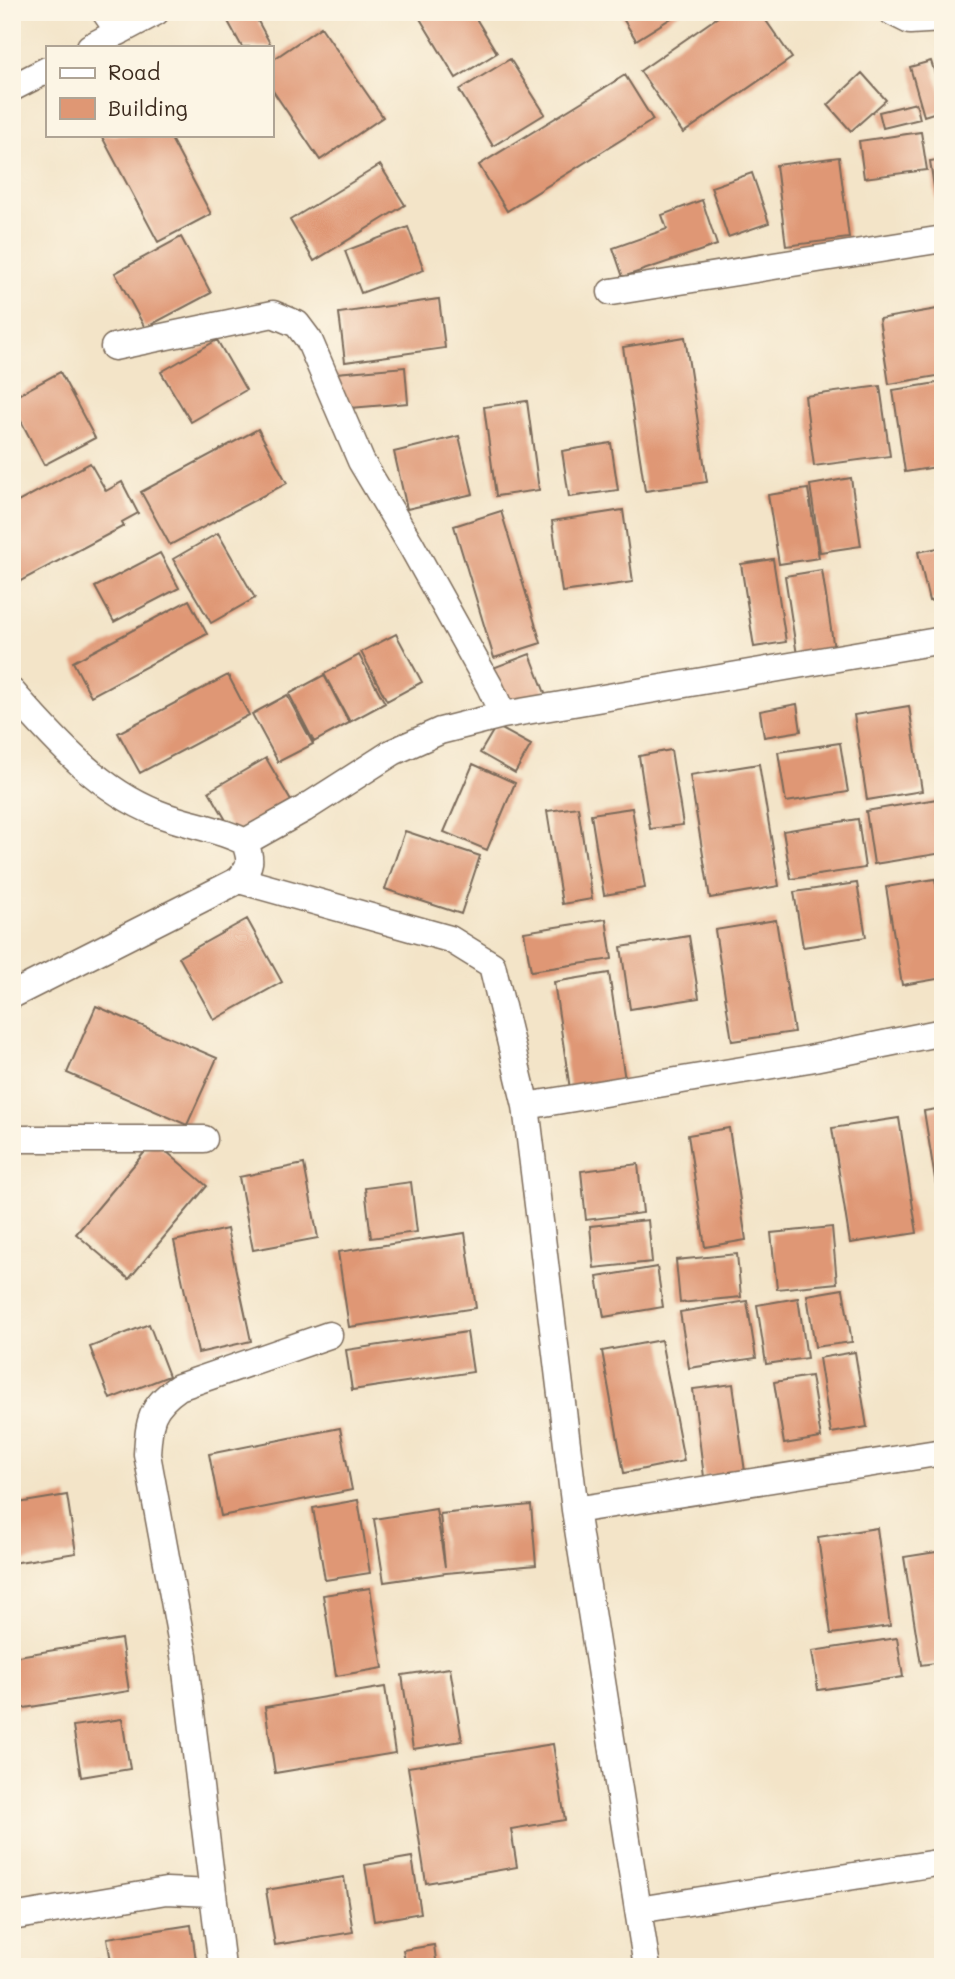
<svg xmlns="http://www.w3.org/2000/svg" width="955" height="1979" font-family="Mali,sans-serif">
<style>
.building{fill:#df9774}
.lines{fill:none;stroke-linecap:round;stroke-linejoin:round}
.street-casing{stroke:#7b6b5a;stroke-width:29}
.street{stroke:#fff;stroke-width:26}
</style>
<rect width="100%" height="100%" fill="#fcf5e5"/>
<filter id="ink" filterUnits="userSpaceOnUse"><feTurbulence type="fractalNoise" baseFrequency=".0143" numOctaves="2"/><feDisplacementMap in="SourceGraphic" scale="14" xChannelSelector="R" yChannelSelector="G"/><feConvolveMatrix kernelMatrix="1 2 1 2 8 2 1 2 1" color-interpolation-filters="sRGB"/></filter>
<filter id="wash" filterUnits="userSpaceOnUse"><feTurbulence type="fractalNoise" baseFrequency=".00686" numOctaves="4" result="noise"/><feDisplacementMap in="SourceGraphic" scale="28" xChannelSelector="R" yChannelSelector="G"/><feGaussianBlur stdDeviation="1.57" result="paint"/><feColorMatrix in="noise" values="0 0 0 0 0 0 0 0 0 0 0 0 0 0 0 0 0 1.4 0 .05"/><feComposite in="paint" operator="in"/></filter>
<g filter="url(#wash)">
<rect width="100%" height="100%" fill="#f3e4c8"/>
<g id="blocks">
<!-- building -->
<path class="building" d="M227 12H253L272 47H242L224 14Z
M416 12H472L497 53 456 78Z
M619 12H681L636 40Z
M725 12H760L792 58 683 133 640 71Z
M321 27 383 117 320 160 271 88V61Z
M510 59 545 114 493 146 459 90Z
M931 61 943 99V110L924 116 910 67Z
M862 73 886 100 851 131 828 105Z
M625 75 653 120 507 211 479 165Z
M916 103 920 119 883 128 879 112Z
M921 132 927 170 864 178 859 141Z
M101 135H169L211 214 158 242Z
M839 157 849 238 786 246 776 165Z
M943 159V213H938L930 161Z
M380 165 405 205 314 261 290 220Z
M752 173 769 223 728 237 711 187Z
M702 200 717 245 623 277 613 248 667 229 662 215Z
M408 227 424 270 361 293 345 251Z
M181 237 211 293 145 328 115 273Z
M439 299 445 348 345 362 339 313Z
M943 308V375L889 384 879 319Z
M685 337 707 482 645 491 623 347Z
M217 340 246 390 191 422 161 372Z
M405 367 408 403 339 409 336 373Z
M60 372 95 438 44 465 12 404V398Z
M943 382V466L905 472 893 390Z
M880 386 890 456 814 466 805 396Z
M527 401 539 490 496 496 484 407Z
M258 429 287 483 170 545 141 492Z
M459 436 473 494 407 509 394 452Z
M611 443 618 490 569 497 562 451Z
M90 463 106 491 122 482 138 513 122 522 124 526 15 584 12 578V505Z
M851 478 861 546 820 552 810 485Z
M808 489 819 558 779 564 768 495Z
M623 510 633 582 562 592 552 521Z
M501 511 541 643 494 658 454 526Z
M218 533 255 598 211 623 173 559Z
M943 547V598L929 601 918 552Z
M160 553 179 588 114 622 95 587Z
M773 559 786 642 754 647 741 564Z
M822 570 834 649 797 655 785 576Z
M189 600 207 634 91 696 73 662Z
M396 634 422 682 387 701 361 652Z
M530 654 546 696 509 711 493 668Z
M359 655 385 703 350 722 324 674Z
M228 675 249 715 140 773 118 733Z
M324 675 349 723 314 742 289 694Z
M287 695 313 744 278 762 252 714Z
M797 704 801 731 764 737 760 711Z
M909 706 922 791 867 800 854 715Z
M496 726 531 745 515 773 480 753Z
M840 743 848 792 786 802 778 752Z
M671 750 683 825 650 829 639 756Z
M266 758 291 801 234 834 209 791Z
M473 764 515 783 487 850 444 832Z
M759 764 779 886 710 898 690 775Z
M937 799 943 834V853L874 864 866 811Z
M578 807 592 899 562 904 547 811Z
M632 808 645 888 604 895 591 814Z
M858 819 865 868 791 879 783 831Z
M405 831 480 856 461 914 385 889Z
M935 879 943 924V978L902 985 886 887Z
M857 883 866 937 803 947 794 892Z
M247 919 282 982 214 1020 179 957Z
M606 919 612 959 531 971 524 932Z
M776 920 794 1032 732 1041 715 930Z
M689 936 699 998 630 1009 621 947Z
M609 973 625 1080 570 1089 554 982Z
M96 1006 217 1058 187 1125 67 1073Z
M943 1108V1184L936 1185 924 1111Z
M899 1118 917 1233 850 1243 832 1128Z
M729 1128 746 1240 705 1247 688 1135Z
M154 1141 207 1186 129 1279 76 1234Z
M304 1164 318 1238 253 1250 239 1177Z
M638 1164 643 1213 586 1220 581 1171Z
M411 1182 417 1232 371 1238 365 1188Z
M648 1220 652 1262 594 1268 590 1226Z
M832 1227 837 1283 777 1289 771 1233Z
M227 1229 251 1341 198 1353 174 1241Z
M465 1233 476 1308 349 1327 338 1252Z
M737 1254 741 1297 680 1303 676 1260Z
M657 1267 663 1307 604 1317 597 1277Z
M843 1289 852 1342 815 1347 807 1295Z
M798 1298 807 1358 766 1364 757 1305Z
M747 1301 756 1358 689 1368 680 1312Z
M149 1324 169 1376 110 1399 90 1347Z
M467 1332 473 1372 352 1390 346 1350Z
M661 1340 684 1461 624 1473 602 1351Z
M855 1352 867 1427 831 1433 819 1358Z
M811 1376 821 1438 784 1444 774 1382Z
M733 1384 745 1472 704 1477 693 1389Z
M340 1428 352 1490 221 1516 209 1454Z
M67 1495 76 1553 12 1563V1504Z
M358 1500 370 1573 325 1580 313 1508Z
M531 1505 536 1565 446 1573 384 1582 374 1519 436 1509 445 1567 440 1514Z
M877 1528 890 1626 831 1634 818 1537Z
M943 1551V1662L921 1665 904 1557Z
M370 1588 383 1668 336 1676 323 1595Z
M897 1638 903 1677 818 1690 812 1651Z
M121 1639 129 1691 12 1710V1657Z
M450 1668 462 1741 413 1749 402 1675Z
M385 1687 395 1753 275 1773 265 1707Z
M122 1719 130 1769 81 1777 73 1726Z
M553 1744 565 1820 511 1829 517 1867 426 1883 408 1767Z
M412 1857 421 1913 374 1921 365 1865Z
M344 1877 353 1932 275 1945 266 1890Z
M191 1925 197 1967H112L107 1938Z
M434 1945 437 1967H406L403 1950Z
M99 1959 100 1967H64L63 1965Z"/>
</g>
</g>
<g filter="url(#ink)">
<use href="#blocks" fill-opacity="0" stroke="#7b6b5a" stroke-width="2"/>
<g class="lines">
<defs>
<path id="street" d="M105 12 119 32
M892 12 910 21 943 19
M90 47 156 12
M12 88 47 70
M611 292 943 239
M114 347 273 314 297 324 309 340 361 461 411 545 490 687 503 715
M12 692C54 739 97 789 157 813 186 825 218 828 245 842 251 861 252 864 239 880L12 995
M245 842 304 809 393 752 440 731 503 715 943 640
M239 880 450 939 492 965 526 1106 575 1510 647 1967
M526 1106 809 1059 943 1032
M12 1139H204
M575 1510 943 1452
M638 1910 943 1862
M12 1917 166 1891 213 1893
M222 1967 184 1655 147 1454C149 1421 150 1407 179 1387L329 1335"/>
</defs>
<!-- street casing -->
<use href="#street" class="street-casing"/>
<!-- street -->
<use href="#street" class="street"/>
</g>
</g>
<!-- margin -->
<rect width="955" height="1979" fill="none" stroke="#fcf5e5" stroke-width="42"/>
<!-- legend -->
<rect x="46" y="46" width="228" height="91" fill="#fcf5e5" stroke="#afa495" stroke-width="2"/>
<rect x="60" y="68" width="35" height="10" fill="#ffffff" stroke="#afa495" stroke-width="2"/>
<text x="108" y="80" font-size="21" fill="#3b2a1e">Road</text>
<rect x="60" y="98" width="35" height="21" fill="#df9774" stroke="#afa495" stroke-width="2"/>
<text x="108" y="116" font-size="21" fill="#3b2a1e">Building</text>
</svg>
